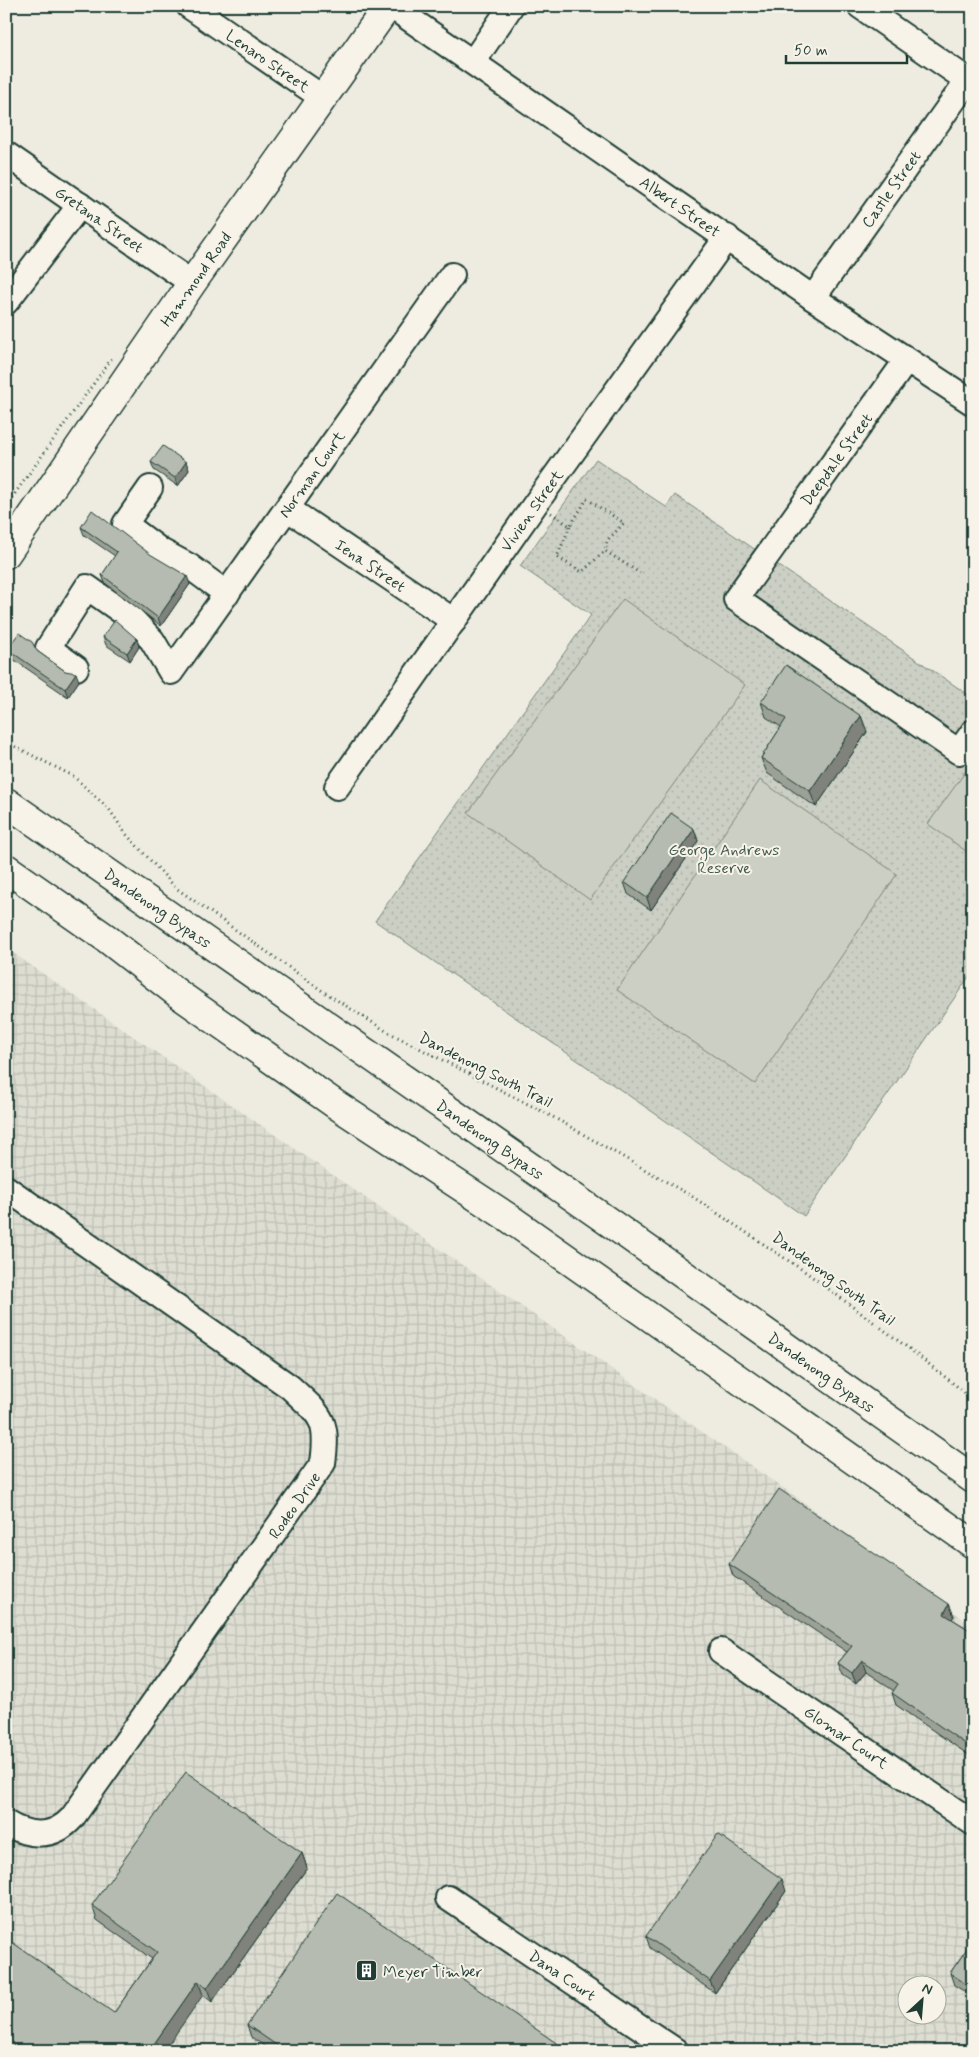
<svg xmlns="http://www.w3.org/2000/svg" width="979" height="2057" font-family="Mynerve,sans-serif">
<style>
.industrial{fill:url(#industrial-grid);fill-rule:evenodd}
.grass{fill:url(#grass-dots);stroke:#76867c}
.pitch{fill:#cccfc4;stroke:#76867c}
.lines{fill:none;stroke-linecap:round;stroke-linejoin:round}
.minor-casing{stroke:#1f3d34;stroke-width:28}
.major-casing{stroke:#1f3d34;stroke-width:31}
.highway-casing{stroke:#1f3d34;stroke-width:31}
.path{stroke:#1f3d34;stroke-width:3;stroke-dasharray:1 4;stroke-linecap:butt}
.minor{stroke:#f7f3e8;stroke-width:24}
.major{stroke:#f7f3e8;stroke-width:28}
.highway{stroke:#f7f3e8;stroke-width:28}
.wall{fill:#9ca197;stroke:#1f3d34}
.shaded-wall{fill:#7f837b;stroke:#1f3d34}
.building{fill:#b5bbb0;stroke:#1f3d34}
.labels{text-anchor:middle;stroke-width:4;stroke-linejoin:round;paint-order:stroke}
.street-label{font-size:16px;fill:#1f3d34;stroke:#f7f3e8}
.park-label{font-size:16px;fill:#425a51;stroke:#f7f3e8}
.poi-label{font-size:16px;fill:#1f3d34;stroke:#f7f3e8;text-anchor:start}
</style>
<defs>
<pattern id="industrial-grid" width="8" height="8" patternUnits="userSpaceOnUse" patternTransform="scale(1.25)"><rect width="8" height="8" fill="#ddddd2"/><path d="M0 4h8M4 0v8" fill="none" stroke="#bdbfb5"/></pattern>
<pattern id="grass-dots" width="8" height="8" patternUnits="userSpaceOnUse" patternTransform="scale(1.25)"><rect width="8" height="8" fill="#cccfc4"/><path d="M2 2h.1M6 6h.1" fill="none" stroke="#afb3a9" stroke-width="1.8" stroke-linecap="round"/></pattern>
</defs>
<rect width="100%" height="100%" fill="#eeece1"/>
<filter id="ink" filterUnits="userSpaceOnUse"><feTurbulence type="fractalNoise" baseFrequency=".02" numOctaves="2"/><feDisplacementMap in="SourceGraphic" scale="10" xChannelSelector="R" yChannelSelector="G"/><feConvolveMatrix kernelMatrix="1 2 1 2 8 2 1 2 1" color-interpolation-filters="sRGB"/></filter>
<g filter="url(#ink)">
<!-- industrial -->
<path class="industrial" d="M6 948 793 1495 973 1626V2051H6ZM906 1984H936V2014H906Z"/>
<!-- grass -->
<path class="grass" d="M596 459 666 507 675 495 973 698V971L804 1216 375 921 591 615 520 566Z"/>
<!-- pitch -->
<path class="pitch" d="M623 599 745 685 590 900 468 813Z
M973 761V856L928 824Z
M760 780 897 874 755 1084 617 990Z"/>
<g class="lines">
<defs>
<g id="minor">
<path id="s1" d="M189 6 323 98"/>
<path id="s2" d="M391 6 813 298 973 403"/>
<path d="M860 6 973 84"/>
<path d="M473 62 511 6"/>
<path id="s3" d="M6 154 192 283"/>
<path id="s4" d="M813 298 968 80"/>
<path d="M6 302 80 205"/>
<path d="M906 361 736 599 959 752 973 732"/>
<path d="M150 488 125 524 161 551 189 566 227 594"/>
<path id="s5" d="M288 509 454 621"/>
<path id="s6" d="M76 668 48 648 87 587 131 618 152 640 171 672 452 275"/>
<path id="s7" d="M337 787 536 503 727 237"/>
<path d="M6 1188 290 1387C321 1416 329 1419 323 1463L72 1818C53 1839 29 1837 6 1823"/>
<path id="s8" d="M721 1651 973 1823"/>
<path id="s9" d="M448 1898 676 2051"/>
</g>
<g id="major">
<path id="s10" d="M6 554 192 283 388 6"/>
</g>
<g id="highway">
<path id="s11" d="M6 802 599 1215 973 1479"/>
<path d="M6 868 106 938 181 996 335 1104 509 1218 973 1544"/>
</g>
</defs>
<!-- minor casing -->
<use href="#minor" class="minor-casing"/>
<!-- major casing -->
<use href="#major" class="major-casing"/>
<!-- highway casing -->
<use href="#highway" class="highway-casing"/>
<!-- path -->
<path class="path" d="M6 506 112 358
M551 513 570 526 587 499 624 523 607 541 605 551 640 573
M570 526 557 557 582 572 605 551
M6 742 73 776 109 809 126 834 176 888 324 992 386 1031 553 1117 693 1197 807 1273 911 1350 973 1399"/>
<!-- minor -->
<use href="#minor" class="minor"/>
<!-- major -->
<use href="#major" class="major"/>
<!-- highway -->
<use href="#highway" class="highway"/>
</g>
<!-- wall -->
<path class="wall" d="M151 462H186L189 470 178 486 154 470Z
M81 527 190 584 161 626 105 583 102 575 115 556 84 535Z
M103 637 137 639 139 647 130 661 106 645Z
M7 649 37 651 79 681 68 697 10 657Z
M761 702 861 716 867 732 816 807 767 773 761 758 781 727 766 717Z
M694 829 698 841 651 910 628 894 624 882Z
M729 1564 949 1604 954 1616 952 1619 973 1632V1758L896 1705 892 1693 894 1691 866 1672 856 1684 843 1675 838 1663 847 1652 733 1576Z
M302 1853 307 1868 212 2002 203 1995 114 2013 152 1959 97 1920 92 1905Z
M786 1891 715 1993 650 1948 646 1936Z
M973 1940V1997L954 1985 950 1973Z
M247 2025 568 2051H272L251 2037Z"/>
<!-- shaded-wall -->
<path class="shaded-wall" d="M186 462 189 470 178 486 175 478Z
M187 576 190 584 161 626 158 618Z
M137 639 139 647 130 661 127 653Z
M76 673 79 681 68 697 65 689Z
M861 716 867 732 816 807 810 791Z
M694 829 698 841 651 910 647 898Z
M949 1604 954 1616 948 1625 944 1614Z
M862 1660 866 1672 856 1684 852 1673Z
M302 1853 307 1868 212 2002 207 1988Z
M782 1879 786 1891 715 1993 710 1981Z
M198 1981 203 1995 164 2051H149Z"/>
<!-- building -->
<path class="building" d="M163 446 186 462 175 478 151 462Z
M92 510 150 554 187 576 158 618 102 575 117 552 81 527Z
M115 620 137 639 127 653 103 637Z
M19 633 32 642 37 651 65 671 76 673 65 689 7 649Z
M786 665 861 716 810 791 761 758 786 719 761 702Z
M671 813 694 829 647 898 624 882Z
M779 1489 949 1604 944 1614 973 1632V1749L892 1693 898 1684 862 1660 852 1673 838 1663 852 1646 729 1564Z
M186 1772 302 1853 207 1988 198 1981 149 2051H6V1938L114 2013 157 1952 92 1905Z
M718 1834 782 1879 710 1981 646 1936Z
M337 1893 568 2051H285L247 2025Z
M973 1940V1989L950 1973Z"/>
</g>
<!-- icons -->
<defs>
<symbol id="building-square" viewBox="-11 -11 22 22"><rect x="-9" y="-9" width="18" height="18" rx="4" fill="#1f3d34" stroke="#f7f3e8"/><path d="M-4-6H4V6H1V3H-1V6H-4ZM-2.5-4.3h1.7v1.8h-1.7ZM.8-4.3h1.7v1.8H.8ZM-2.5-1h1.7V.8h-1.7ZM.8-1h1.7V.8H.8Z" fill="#fff"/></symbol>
</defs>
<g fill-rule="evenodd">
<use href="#building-square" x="354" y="1958" width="25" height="25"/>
</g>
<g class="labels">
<!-- street labels -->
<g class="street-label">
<text dy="6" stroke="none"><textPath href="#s1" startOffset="96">Lenaro Street</textPath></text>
<text dy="6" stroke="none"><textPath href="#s4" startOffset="134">Castle Street</textPath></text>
<text dy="6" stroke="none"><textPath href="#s2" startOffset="352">Albert Street</textPath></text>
<text dy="6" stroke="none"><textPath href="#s3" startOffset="114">Gretana Street</textPath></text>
<text dy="6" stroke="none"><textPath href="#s10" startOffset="334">Hammond Road</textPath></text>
<text transform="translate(836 459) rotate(-54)" y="6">Deepdale Street</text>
<text dy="6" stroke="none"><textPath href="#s6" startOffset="471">Norman Court</textPath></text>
<text dy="6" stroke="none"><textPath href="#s7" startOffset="338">Vivien Street</textPath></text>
<text dy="6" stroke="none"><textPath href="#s5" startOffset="100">Iena Street</textPath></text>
<text dy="6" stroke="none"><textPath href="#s11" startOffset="185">Dandenong Bypass</textPath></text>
<text transform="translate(486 1069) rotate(27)" y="6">Dandenong South Trail</text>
<text dy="6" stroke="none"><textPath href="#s11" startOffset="590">Dandenong Bypass</textPath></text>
<text transform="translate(834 1278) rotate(36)" y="6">Dandenong South Trail</text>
<text dy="6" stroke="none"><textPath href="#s11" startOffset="995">Dandenong Bypass</textPath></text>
<text transform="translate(294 1505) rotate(-55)" y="6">Rodeo Drive</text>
<text dy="6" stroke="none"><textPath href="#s8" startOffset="152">Glomar Court</textPath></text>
<text dy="6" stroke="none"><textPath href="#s9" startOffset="138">Dana Court</textPath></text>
</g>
<!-- park labels -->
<g class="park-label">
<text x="724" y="855">George Andrews<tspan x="724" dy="18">Reserve</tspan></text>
</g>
<!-- poi labels -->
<g class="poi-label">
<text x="383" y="1977">Meyer Timber</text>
</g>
</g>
<!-- margin -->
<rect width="979" height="2057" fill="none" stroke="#f7f3e8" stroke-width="25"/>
<rect x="12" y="12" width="954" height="2032" fill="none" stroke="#1f3d34" stroke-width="2" filter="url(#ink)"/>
<!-- north arrow -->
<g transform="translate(922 2000) rotate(26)"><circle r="24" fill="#f7f3e8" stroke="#a1aaa0"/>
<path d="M0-4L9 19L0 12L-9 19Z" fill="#1f3d34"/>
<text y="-8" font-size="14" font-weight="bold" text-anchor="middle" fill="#1f3d34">N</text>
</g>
<!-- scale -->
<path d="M786 55v8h121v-8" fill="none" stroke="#1f3d34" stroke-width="2.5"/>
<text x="794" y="55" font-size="15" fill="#1f3d34" stroke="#f7f3e8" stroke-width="4" paint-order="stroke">50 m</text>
</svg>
